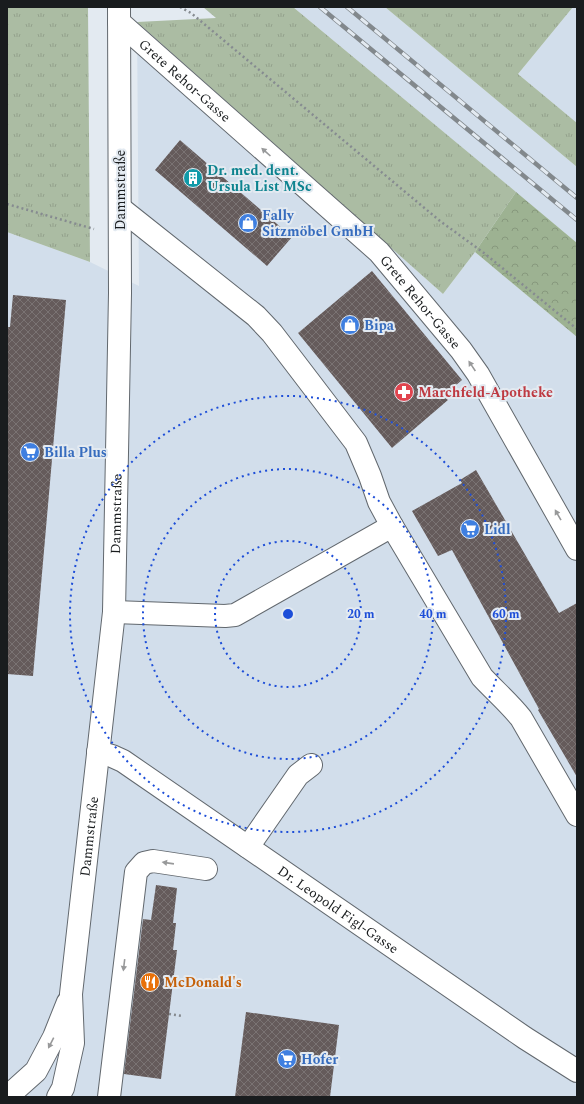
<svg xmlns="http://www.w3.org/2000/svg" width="584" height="1104" font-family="Spectral,serif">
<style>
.built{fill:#d2deeb}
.grass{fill:url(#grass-tufts)}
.forest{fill:url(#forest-crowns)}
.building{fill:url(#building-cross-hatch)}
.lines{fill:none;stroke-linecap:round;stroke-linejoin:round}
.minor-casing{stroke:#62686e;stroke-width:24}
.path{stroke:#868b90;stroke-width:2.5;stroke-dasharray:2 3;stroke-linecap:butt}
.minor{stroke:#fff;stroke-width:22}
.rail-casing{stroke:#82888c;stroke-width:4.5}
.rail{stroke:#e3eaf1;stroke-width:3;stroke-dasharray:9;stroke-linecap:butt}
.oneway{fill:#98999a}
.ring{fill:none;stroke:#1d4ed8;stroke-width:2;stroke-dasharray:2 4}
.labels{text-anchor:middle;stroke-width:4;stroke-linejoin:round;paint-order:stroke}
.street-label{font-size:14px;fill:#191c1e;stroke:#e3eaf1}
.culture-label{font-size:14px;font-weight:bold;fill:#0d838f;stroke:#e3eaf1;text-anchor:start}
.shop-label{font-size:14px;font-weight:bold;fill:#366cbe;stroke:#e3eaf1;text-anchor:start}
.health-label{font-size:14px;font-weight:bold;fill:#be3a42;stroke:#e3eaf1;text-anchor:start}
.food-label{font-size:14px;font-weight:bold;fill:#c56008;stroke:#e3eaf1;text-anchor:start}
.centre{fill:#1d4ed8;stroke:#e3eaf1;stroke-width:2}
.ring-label{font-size:12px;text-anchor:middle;font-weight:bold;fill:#1d4ed8;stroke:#e3eaf1;stroke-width:4;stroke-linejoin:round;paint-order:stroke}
</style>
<defs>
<pattern id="grass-tufts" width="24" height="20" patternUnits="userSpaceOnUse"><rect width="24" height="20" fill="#abbca3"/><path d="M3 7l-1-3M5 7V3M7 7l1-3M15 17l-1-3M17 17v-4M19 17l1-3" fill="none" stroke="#93a18c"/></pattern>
<pattern id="forest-crowns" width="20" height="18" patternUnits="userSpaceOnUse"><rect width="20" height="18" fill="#9db292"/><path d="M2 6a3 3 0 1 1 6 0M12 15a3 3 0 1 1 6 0" fill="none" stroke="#87987d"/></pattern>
<pattern id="building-cross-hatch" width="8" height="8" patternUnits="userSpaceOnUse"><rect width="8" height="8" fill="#655b5b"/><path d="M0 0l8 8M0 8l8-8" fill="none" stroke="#7a7373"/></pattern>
</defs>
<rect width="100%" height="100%" fill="#e3eaf1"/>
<!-- built -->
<path class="built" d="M293 7H385L577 167V243Z
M573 7H577V123L518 74Z
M137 22 443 294 475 252 577 337V1097H7V232L90 262 139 286Z"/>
<!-- grass -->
<path class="grass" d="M7 7H88L90 262 7 232Z
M203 7H293L516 192 475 252 443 294 137 22 216 18Z
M385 7H573L518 74 577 123V167Z"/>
<!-- forest -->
<path class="forest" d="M516 192 577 243V337L475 252Z"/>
<!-- building -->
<path class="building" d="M180 140 292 237 267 266 155 170Z
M372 271 462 380 443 396 448 400 392 448 298 333Z
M13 295 66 300 33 676 7 674V327H10Z
M476 470 559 613 577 603V777L538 710 539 709 452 550 438 556 412 511 462 483 460 480Z
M156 885 177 888 173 923H176L173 950H177L161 1079 124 1074 143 919 151 920Z
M246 1012 339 1025 330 1097H235Z"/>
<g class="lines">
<defs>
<g id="minor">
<path id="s1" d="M119 22 379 252 461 350 478 374 577 549"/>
<path d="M120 208 256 316 272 333 295 363 356 443 370 476 379 502 392 526 482 677C495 691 509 703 521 718L577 815"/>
<path d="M114 612 225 616 235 615 392 526"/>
<path id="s2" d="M98 752 112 756 123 761 525 1038 577 1071"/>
<path d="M248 847 298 775 311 765"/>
<path d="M7 1097 36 1071 54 1037 68 1002"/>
<path id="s3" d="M58 1097 63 1088 73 1043 71 994 114 612 120 293 119 7"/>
<path d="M109 1097 136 872 144 863 153 861 206 869"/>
</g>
</defs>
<!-- minor casing -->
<use href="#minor" class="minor-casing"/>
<!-- path -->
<path class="path" d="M180 7 191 13 440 221 484 253 577 329
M7 204 94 229
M169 1014 183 1016"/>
<!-- minor -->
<use href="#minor" class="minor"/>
<defs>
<path id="rail" d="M320 7 577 220
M347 7 577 198"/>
</defs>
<!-- rail casing -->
<use href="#rail" class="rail-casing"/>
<!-- rail -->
<use href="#rail" class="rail"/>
</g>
<!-- one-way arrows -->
<defs><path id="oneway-solid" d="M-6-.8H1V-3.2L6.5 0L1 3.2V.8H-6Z"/></defs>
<g class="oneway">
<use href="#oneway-solid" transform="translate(266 152) rotate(-138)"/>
<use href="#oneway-solid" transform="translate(472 366) rotate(-124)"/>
<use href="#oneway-solid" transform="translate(558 515) rotate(-120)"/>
<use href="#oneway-solid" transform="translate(168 863) rotate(-172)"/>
<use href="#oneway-solid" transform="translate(124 965) rotate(97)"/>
<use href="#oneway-solid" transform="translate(51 1043) rotate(117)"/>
</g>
<!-- distance rings -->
<g class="ring">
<circle cx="288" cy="614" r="73"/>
<circle cx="288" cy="614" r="145"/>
<circle cx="288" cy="614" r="218"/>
</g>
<!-- icons -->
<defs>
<symbol id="building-disc" viewBox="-11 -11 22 22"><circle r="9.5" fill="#0f9aa8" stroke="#e3eaf1"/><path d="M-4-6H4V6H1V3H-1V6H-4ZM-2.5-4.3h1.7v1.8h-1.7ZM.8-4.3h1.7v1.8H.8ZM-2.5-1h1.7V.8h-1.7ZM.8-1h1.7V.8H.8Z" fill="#fff"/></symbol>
<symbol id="shop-disc" viewBox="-11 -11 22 22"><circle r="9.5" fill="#3f7fe0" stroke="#e3eaf1"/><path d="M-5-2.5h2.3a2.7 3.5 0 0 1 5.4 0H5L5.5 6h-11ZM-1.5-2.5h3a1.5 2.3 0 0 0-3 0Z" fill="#fff"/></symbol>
<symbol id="pharmacy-disc" viewBox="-11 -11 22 22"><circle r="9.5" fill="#e0444e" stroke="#e3eaf1"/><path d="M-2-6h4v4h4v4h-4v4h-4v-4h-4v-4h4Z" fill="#fff"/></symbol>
<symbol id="supermarket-disc" viewBox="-11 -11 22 22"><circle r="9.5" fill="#3f7fe0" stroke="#e3eaf1"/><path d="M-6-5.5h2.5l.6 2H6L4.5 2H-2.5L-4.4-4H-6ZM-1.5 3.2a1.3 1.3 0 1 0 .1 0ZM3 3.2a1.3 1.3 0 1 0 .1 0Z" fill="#fff"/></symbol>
<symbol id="restaurant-disc" viewBox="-11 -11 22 22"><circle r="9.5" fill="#e8710a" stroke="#e3eaf1"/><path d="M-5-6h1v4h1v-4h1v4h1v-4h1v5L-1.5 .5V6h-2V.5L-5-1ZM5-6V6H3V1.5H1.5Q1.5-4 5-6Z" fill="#fff"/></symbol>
</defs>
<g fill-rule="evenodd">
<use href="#building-disc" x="182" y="167" width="22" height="22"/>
<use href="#shop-disc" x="237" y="212" width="22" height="22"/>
<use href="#shop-disc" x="339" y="314" width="22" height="22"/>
<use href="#pharmacy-disc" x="393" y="381" width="22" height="22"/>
<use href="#supermarket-disc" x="19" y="441" width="22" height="22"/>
<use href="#supermarket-disc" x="459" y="518" width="22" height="22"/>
<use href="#restaurant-disc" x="139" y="971" width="22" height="22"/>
<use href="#supermarket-disc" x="276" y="1048" width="22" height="22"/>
</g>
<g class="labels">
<!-- street labels -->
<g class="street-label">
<text dy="5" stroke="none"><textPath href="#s1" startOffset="88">Grete Rehor-Gasse</textPath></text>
<text transform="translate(120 190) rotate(-90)" y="5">Dammstraße</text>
<text dy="5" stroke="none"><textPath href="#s1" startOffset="412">Grete Rehor-Gasse</textPath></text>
<text dy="5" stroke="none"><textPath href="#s3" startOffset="588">Dammstraße</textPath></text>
<text dy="5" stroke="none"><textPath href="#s3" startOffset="264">Dammstraße</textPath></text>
<text dy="5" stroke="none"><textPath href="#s2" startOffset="288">Dr. Leopold Figl-Gasse</textPath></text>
</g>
<!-- culture labels -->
<g class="culture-label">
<text x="207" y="175">Dr. med. dent.<tspan x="207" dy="16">Ursula List MSc</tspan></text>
</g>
<!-- shop labels -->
<g class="shop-label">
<text x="262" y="220">Fally<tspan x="262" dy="16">Sitzmöbel GmbH</tspan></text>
<text x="364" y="330">Bipa</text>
<text x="44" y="457">Billa Plus</text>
<text x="484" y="534">Lidl</text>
<text x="301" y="1064">Hofer</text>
</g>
<!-- health labels -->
<g class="health-label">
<text x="418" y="397">Marchfeld-Apotheke</text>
</g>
<!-- food labels -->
<g class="food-label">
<text x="164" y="987">McDonald's</text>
</g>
</g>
<circle cx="288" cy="614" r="6" class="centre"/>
<g class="ring-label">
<text x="361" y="618">20 m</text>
<text x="433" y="618">40 m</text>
<text x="506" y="618">60 m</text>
</g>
<!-- border -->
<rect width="584" height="1104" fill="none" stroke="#191c1e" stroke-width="16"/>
</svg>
